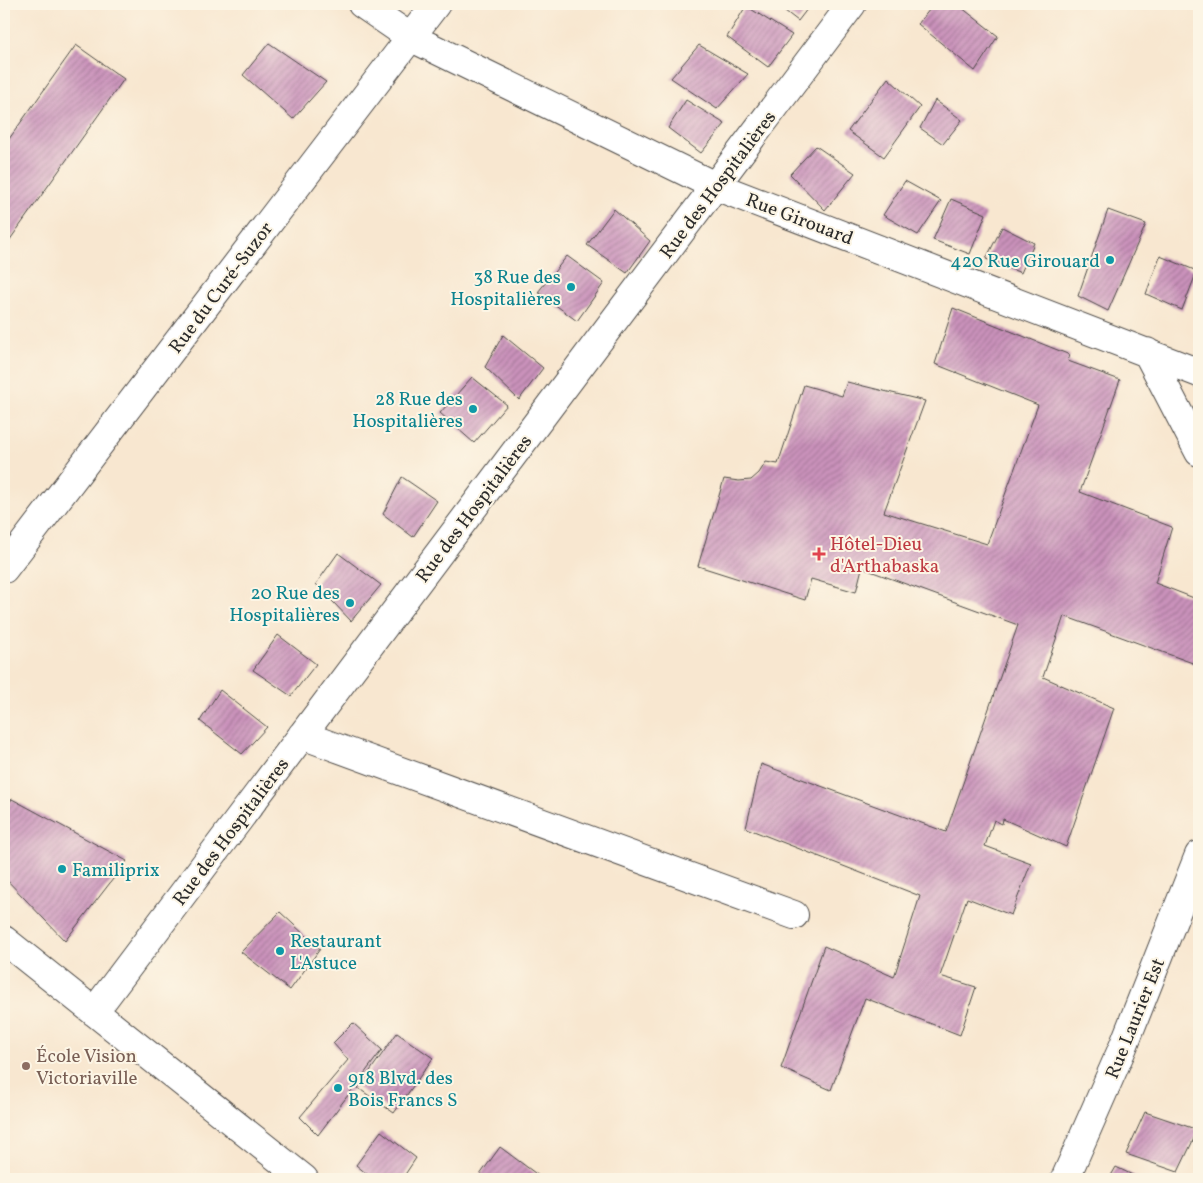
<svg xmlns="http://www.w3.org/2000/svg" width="1203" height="1183" font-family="Vollkorn,serif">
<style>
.building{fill:url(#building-hatch)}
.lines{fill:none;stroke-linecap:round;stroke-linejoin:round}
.minor-casing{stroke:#4a4744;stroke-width:30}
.minor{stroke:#fff;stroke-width:28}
.culture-dot{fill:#0f9aa8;stroke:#fcf5e5;stroke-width:2}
.health-dot{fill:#e0444e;stroke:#fcf5e5;stroke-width:2}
.education-dot{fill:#8d6e63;stroke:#fcf5e5;stroke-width:2}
.labels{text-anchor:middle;stroke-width:4;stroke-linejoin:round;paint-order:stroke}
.street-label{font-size:19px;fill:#2b2b2b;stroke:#fcf5e5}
.culture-label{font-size:19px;fill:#0d838f;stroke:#fcf5e5;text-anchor:end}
.health-label{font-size:19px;fill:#be3a42;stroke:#fcf5e5;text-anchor:start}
.education-label{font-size:19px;fill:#785e54;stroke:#fcf5e5;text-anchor:start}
</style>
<defs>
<pattern id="building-hatch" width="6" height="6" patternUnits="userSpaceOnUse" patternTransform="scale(1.25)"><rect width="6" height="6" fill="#ca92bb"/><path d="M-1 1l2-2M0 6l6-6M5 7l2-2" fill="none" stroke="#a47798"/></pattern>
</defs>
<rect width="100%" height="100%" fill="#fcf5e5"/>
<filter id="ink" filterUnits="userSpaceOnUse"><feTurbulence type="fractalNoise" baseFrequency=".02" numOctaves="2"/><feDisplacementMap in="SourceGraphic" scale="10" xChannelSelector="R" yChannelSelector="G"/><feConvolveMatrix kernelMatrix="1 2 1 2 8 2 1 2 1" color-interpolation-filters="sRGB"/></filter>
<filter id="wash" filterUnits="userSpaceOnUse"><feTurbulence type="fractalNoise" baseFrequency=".0096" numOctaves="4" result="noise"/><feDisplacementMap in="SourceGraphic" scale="20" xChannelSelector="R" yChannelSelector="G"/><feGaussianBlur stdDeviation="1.12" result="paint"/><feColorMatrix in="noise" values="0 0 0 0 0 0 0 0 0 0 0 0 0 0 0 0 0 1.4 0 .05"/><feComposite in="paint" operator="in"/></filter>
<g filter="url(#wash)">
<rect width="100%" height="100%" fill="#f8e7d0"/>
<g id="blocks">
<!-- building -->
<path class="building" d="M776 4H811L798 21Z
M934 4H957L998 36 975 71 918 24Z
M746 6 792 35 768 67 727 37Z
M269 43 326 82 293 119 243 75Z
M76 45 124 79 4 248V146Z
M699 45 748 74 717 109 671 78Z
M888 78 920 107 884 157 848 131Z
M686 100 725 124 701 153 668 128Z
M935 100 962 120 943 144 920 128Z
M816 146 855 173 825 210 790 174Z
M905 181 941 201 918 235 883 215Z
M951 199 986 214 970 254 933 240Z
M614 209 650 241 627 273 587 245Z
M1108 210 1146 224 1108 311 1078 296Z
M1002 227 1034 243 1021 273 986 259Z
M567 256 604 283 577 321 538 292Z
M1160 256 1197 271 1182 310 1146 294Z
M953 308 1070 355 1068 361 1120 380 1080 492 1172 527 1155 583 1199 600V659L1198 665 1064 616 1043 677 1114 708 1066 847 1003 819 1002 824 994 820 985 846 1031 863 1011 915 967 898 940 976 976 987 960 1035 865 998 831 1090 781 1068 824 946 894 977 920 896 746 828 761 764 946 832 1018 625 862 568 856 592 811 579 805 600 698 566 724 479 739 481 751 480 759 473 766 462 778 464 804 385 842 396 847 382 925 401 884 512 987 544 1038 405 935 364Z
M503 335 543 368 519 400 485 367Z
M472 377 507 405 474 443 440 413Z
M402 477 437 501 413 537 383 514Z
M338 553 381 585 351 621 316 584Z
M278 635 316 664 291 696 253 670Z
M220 690 267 727 242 754 200 721Z
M12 799 127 861 65 941 4 877V810Z
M280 912 320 949 290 990 241 952Z
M353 1023 382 1050 318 1135 300 1117 348 1060 333 1043Z
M397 1033 433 1058 394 1113 358 1088Z
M1145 1112 1198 1130 1178 1172 1126 1154Z
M381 1131 416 1158 402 1179H373L356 1165Z
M500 1147 543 1179H477Z
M1116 1167 1141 1179H1109Z"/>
</g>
</g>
<g filter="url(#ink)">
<use href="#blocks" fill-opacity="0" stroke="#4a4744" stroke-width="1"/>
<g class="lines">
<defs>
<path id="minor" d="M362 4 410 37 715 186 1199 373
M1147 352 1199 452
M4 569 436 4
M302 735 794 915
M4 940 304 1179
M94 1012 852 4
M1065 1179 1123 1047 1199 855"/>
</defs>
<!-- minor casing -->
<use href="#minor" class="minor-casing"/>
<!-- minor -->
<use href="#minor" class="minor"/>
</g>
</g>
<!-- markers -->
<g class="culture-dot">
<circle cx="1110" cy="260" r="5"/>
<circle cx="571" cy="287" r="5"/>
<circle cx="473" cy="409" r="5"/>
<circle cx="350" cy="603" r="5"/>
<circle cx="62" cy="869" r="5"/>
<circle cx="280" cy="951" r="5"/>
<circle cx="338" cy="1088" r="5"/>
</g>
<path class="health-dot" d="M816.5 546.5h5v5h5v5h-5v5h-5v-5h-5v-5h5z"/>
<circle class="education-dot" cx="26" cy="1066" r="5"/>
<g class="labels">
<!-- street labels -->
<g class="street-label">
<text transform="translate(717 184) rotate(-53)" y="7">Rue des Hospitalières</text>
<text transform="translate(800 218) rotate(21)" y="7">Rue Girouard</text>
<text transform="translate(220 287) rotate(-53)" y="7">Rue du Curé-Suzor</text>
<text transform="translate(473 508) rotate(-53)" y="7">Rue des Hospitalières</text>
<text transform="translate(230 831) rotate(-53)" y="7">Rue des Hospitalières</text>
<text transform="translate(1134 1018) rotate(-68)" y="7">Rue Laurier Est</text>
</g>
<!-- culture labels -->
<g class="culture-label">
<text x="1100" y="267">420 Rue Girouard</text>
<text x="561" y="283">38 Rue des<tspan x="561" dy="22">Hospitalières</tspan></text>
<text x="463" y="405">28 Rue des<tspan x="463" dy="22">Hospitalières</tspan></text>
<text x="340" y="599">20 Rue des<tspan x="340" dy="22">Hospitalières</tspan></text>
<text x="72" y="876" text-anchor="start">Familiprix</text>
<text x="290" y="947" text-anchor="start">Restaurant<tspan x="290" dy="22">L'Astuce</tspan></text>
<text x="348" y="1084" text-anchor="start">918 Blvd. des<tspan x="348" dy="22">Bois Francs S</tspan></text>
</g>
<!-- health labels -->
<g class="health-label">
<text x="830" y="550">Hôtel-Dieu<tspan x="830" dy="22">d'Arthabaska</tspan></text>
</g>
<!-- education labels -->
<g class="education-label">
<text x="36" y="1062">École Vision<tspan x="36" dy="22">Victoriaville</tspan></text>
</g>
</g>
<!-- margin -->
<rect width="1203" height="1183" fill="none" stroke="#fcf5e5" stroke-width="20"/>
</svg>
